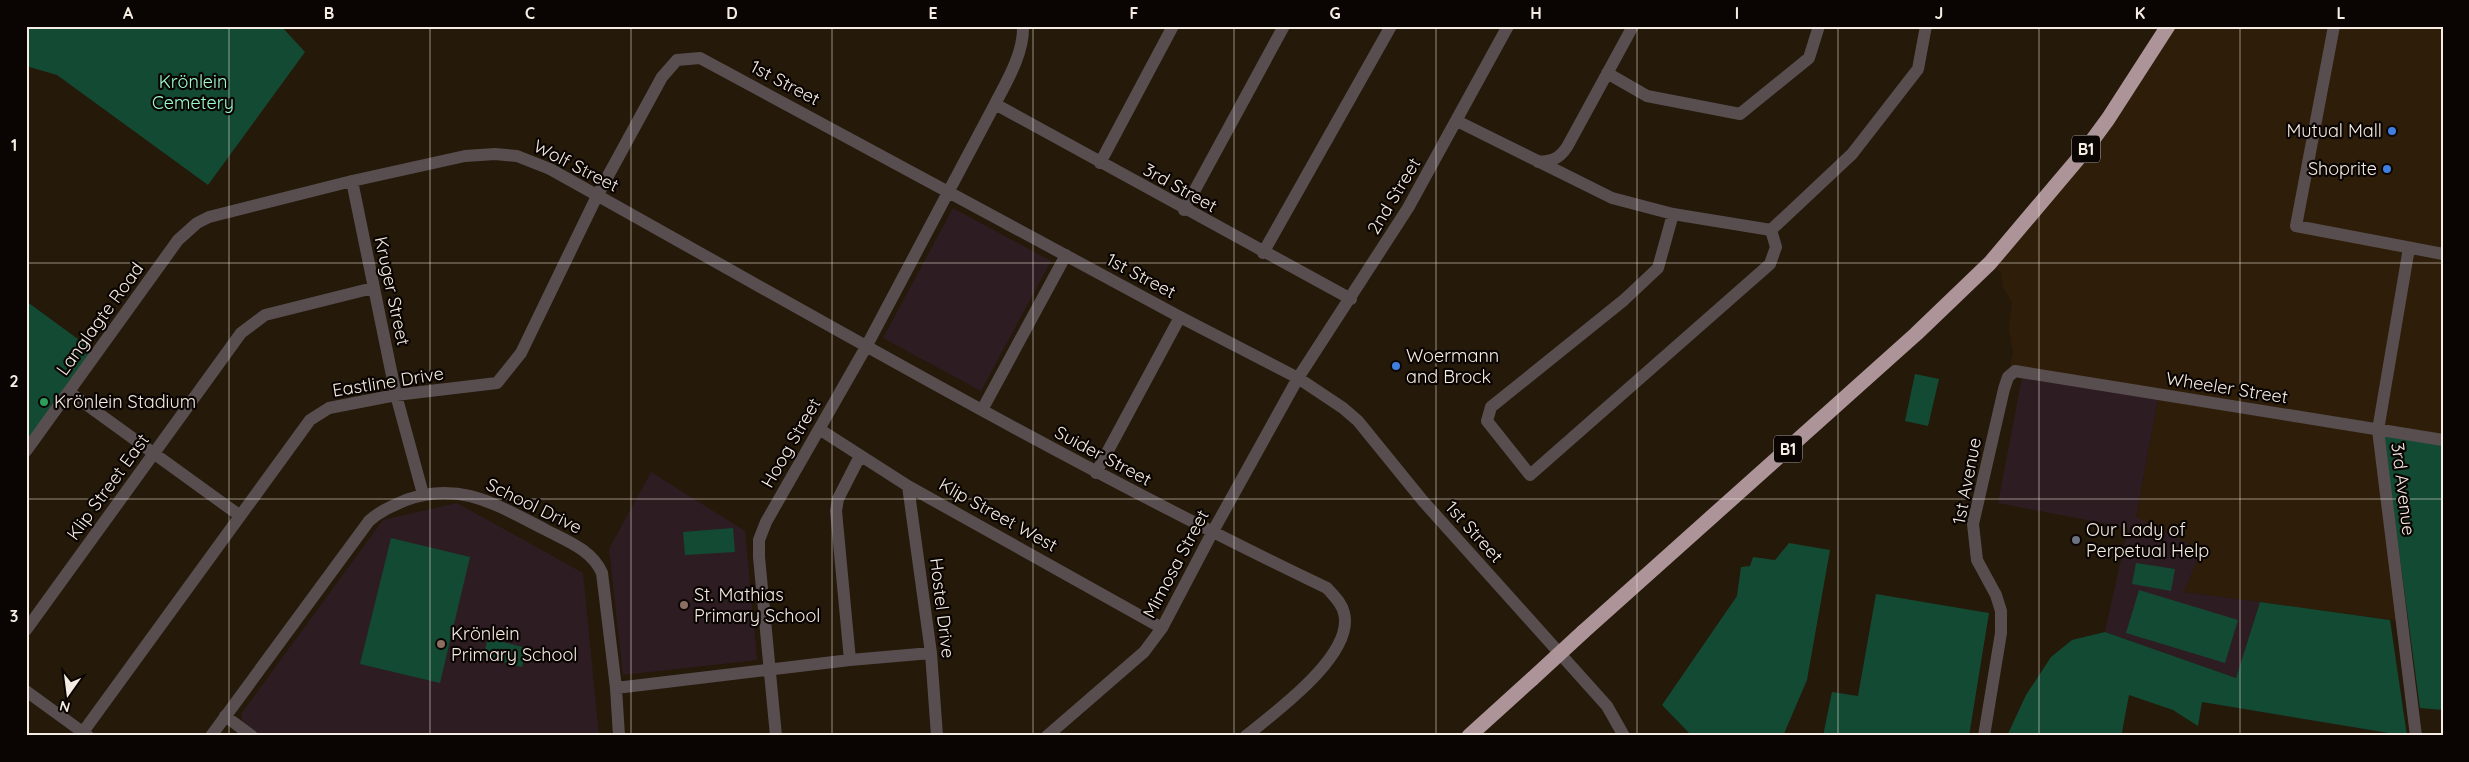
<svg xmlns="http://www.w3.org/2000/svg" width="2469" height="762" font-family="Quicksand,sans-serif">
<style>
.built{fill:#2e1e09}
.education{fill:#2e1c23}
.green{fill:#134a33}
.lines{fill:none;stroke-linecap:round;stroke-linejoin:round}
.minor{stroke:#584e50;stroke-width:12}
.highway{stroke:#ad9499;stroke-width:15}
.highway-bridge{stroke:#ad9499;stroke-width:15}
.grid{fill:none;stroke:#f5ece3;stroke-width:1;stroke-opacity:0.55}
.shop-dot{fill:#3f7fe0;stroke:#0a0502;stroke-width:2}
.leisure-dot{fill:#2e9e5b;stroke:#0a0502;stroke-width:2}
.worship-dot{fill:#6b7280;stroke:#0a0502;stroke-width:2}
.education-dot{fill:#8d6e63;stroke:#0a0502;stroke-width:2}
.labels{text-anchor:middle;stroke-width:4.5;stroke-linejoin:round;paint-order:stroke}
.shield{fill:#0a0502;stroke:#aea7a0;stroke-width:1}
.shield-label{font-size:16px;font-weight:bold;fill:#f5ece3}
.park-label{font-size:18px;fill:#9cfcce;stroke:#0a0502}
.street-label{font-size:18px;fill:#f5ece3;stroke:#0a0502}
.poi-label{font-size:18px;fill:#f5ece3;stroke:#0a0502;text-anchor:start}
.neatline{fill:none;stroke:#f5ece3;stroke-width:2}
.grid-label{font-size:16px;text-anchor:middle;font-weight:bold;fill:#f5ece3}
</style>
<rect width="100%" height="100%" fill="#25190a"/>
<!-- built -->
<path class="built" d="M2168 26H2443V440L2402 621 2184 592 2201 550 2136 518 2159 395 2023 372 2008 377 2013 352 2009 329 2012 302 2003 288 2001 272 1990 263 2083 153Z"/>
<!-- education -->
<path class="education" d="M953 208 1051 261 981 391 883 338Z
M2023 372 2159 394 2136 517 2201 550 2184 592 2260 602 2236 678 2105 632 2128 528 1998 503Z
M651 472 745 531 757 660 623 675 609 549Z
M457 503 583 573 599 736H260L243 724 241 714 383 520Z"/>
<!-- green -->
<path class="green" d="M26 26H281L305 52 208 185 57 75 26 66Z
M26 301 97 353 26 451Z
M1915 374 1939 379 1928 426 1905 421Z
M2383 431 2443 440V710L2420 708Z
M733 528 735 552 685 555 683 532Z
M391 538 470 557 440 683 360 664Z
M1789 543 1830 550 1807 680 1783 736H1692L1662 705 1737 596 1741 567 1750 566 1753 557 1775 560Z
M2136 563 2175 569 2171 591 2132 584Z
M2139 590 2238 620 2225 663 2126 633Z
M1876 594 1989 613 1969 736H1823L1832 692 1858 696Z
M2260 602 2390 620 2407 736 2202 702 2198 726 2173 710 2129 695 2122 732 2124 736H2007L2026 695 2051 657 2072 640 2105 632 2236 678Z
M488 638 527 648 522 667 483 657Z"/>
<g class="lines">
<!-- minor -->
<path class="minor" d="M2334 26 2296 226 2443 254
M1607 73 1647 96 1740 114 1809 58 1819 26
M995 104 1351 299
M1457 121 1612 198 1673 214 1771 230
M1538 162C1552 161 1559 159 1567 147L1633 26
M1100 163 1173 26
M352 181 396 395 423 494
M1184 210 1284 26
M1673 214 1658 268 1624 300 1491 407 1487 421 1530 475 1770 264 1776 247 1771 230
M1771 230 1852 154 1918 69 1926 26
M2409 248 2378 430 2416 736
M1263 253 1391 26
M69 392 239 515
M982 410 1066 255
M819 429 908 486 1162 628
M26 451 178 240 197 223 209 217 352 181 465 156 495 154 517 156 550 169C807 312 1061 461 1327 588 1333 595 1342 603 1344 613 1355 655 1274 713 1246 736
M1096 473 1180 317
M908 486 931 653 937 736
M26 630 241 333 265 315 373 288
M850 660 836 511 838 499 860 456
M616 688 850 660 931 653
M26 691 88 736
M225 716 252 736
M83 732 310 420 329 408 396 395 497 383 521 353 597 196 662 77 677 60 700 58 1180 317 1298 378 1343 408 1358 421 1423 501 1607 706 1624 736
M211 736 369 521C380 511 392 506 406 500 461 480 498 506 546 530 567 541 592 550 602 573L616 688 619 736
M776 736 759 557V540L766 522 866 347 995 104C1007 81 1024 53 1023 26
M1047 736 1144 652 1162 628 1212 533 1298 378 1408 208 1508 26
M1984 736 2001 633V611L1996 595 1977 560 1973 524 2004 389 2008 377 2015 371 2443 440"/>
<!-- highway -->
<path class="highway" d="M1583 632 1916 334 1990 263 2083 153 2108 119 2168 26
M1469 736 1532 679"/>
<!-- highway-bridge -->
<path class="highway-bridge" d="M1532 679 1583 632"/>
</g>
<!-- grid -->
<path class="grid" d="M229 26V736M430 26V736M631 26V736M832 26V736M1033 26V736M1234 26V736M1436 26V736M1637 26V736M1838 26V736M2039 26V736M2240 26V736M26 263H2443M26 499H2443"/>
<!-- markers -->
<g class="shop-dot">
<circle cx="2392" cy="131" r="5"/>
<circle cx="2387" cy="169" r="5"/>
<circle cx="1396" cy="366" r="5"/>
</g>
<circle class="leisure-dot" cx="44" cy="402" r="5"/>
<circle class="worship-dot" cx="2076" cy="540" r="5"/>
<g class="education-dot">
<circle cx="684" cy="605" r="5"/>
<circle cx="441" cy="644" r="5"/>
</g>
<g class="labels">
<!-- shield labels -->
<g class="shield">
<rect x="2072" y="135.5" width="28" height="27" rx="4"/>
<rect x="1774" y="435.5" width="28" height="27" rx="4"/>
</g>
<g class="shield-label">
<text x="2086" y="155">B1</text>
<text x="1788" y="455">B1</text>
</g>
<!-- park labels -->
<g class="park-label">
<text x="193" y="88">Krönlein<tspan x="193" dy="21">Cemetery</tspan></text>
</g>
<!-- street labels -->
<g class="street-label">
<text transform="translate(785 83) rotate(28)" y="6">1st Street</text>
<text transform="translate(576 166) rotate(27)" y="6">Wolf Street</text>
<text transform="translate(1180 188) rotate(29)" y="6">3rd Street</text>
<text transform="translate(1394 196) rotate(-59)" y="6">2nd Street</text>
<text transform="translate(1141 276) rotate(28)" y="6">1st Street</text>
<text transform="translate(392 291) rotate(78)" y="6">Kruger Street</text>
<text transform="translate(100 319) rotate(-54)" y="6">Langlagte Road</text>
<text transform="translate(388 382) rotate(-9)" y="6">Eastline Drive</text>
<text transform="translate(2227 388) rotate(9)" y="6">Wheeler Street</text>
<text transform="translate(791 443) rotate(-60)" y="6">Hoog Street</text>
<text transform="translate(1103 456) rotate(28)" y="6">Suider Street</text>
<text transform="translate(1967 481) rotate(-79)" y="6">1st Avenue</text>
<text transform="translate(108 487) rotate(-54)" y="6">Klip Street East</text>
<text transform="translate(2403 489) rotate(83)" y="6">3rd Avenue</text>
<text transform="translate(534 506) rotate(26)" y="6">School Drive</text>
<text transform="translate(998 515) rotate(29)" y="6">Klip Street West</text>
<text transform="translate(1474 532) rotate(48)" y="6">1st Street</text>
<text transform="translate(1176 564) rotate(-62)" y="6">Mimosa Street</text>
<text transform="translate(942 608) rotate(83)" y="6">Hostel Drive</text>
</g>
<!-- poi labels -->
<g class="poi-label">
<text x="2382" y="137" text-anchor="end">Mutual Mall</text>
<text x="2377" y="175" text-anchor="end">Shoprite</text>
<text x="1406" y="362">Woermann<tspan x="1406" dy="21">and Brock</tspan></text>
<text x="54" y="408">Krönlein Stadium</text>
<text x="2086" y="536">Our Lady of<tspan x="2086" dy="21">Perpetual Help</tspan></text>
<text x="694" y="601">St. Mathias<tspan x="694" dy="21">Primary School</tspan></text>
<text x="451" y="640">Krönlein<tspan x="451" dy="21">Primary School</tspan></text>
</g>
</g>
<!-- border -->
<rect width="2469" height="762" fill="none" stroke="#0a0502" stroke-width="55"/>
<!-- north arrow -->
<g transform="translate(68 694) rotate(194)" stroke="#0a0502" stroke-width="4" paint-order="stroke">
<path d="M0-4L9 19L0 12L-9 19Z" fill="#f5ece3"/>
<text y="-8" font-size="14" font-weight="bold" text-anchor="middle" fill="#f5ece3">N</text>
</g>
<rect x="28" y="28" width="2414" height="706" class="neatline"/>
<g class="grid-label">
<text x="128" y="19">A</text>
<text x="329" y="19">B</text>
<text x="530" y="19">C</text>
<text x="732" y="19">D</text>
<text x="933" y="19">E</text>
<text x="1134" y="19">F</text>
<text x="1335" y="19">G</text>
<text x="1536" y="19">H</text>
<text x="1737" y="19">I</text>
<text x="1939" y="19">J</text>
<text x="2140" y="19">K</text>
<text x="2341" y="19">L</text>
<text x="14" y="151">1</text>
<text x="14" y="387">2</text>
<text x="14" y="622">3</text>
</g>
</svg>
